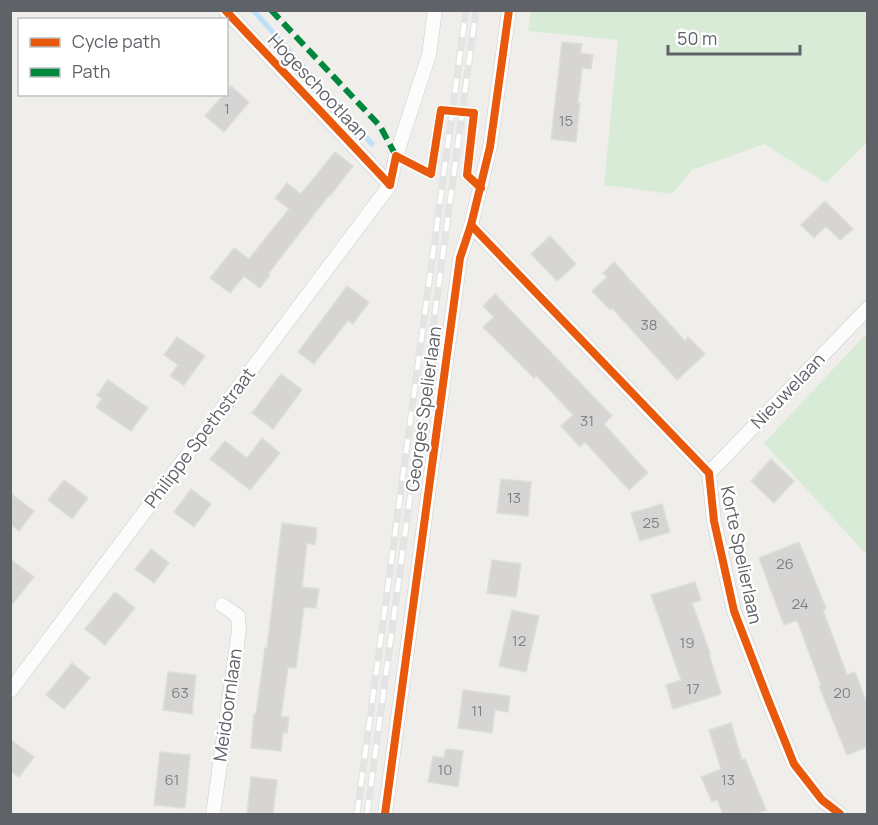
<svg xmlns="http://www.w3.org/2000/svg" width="878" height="825" font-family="Manrope,sans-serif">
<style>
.green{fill:#d8ebd6}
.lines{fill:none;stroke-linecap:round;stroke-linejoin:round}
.stream{stroke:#bfe0f9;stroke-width:5}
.building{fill:#d6d5d3;stroke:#deddd9;stroke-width:1.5}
.street-casing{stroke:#cbcccc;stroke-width:15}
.street{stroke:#fdfcfc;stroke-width:14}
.rail-casing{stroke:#e4e4e4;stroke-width:7}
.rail{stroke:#fff;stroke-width:4.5;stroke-dasharray:14;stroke-linecap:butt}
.quiet{stroke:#00873e;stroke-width:6;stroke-dasharray:12 6;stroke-linecap:butt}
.cycleway-casing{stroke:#fff;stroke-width:11}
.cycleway{stroke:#e8590c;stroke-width:8}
.labels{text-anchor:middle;stroke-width:4.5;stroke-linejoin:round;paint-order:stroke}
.number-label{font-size:15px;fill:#7e8184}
.street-label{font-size:18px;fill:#5f6368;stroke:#fff}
</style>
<rect width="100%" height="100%" fill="#efeeea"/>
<!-- green -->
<path class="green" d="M531 11H867V142L826 183 764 144 692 170 672 194 604 185 618 40 528 31Z
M867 333V555L764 443Z"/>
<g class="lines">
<!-- stream -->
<path class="stream" d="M253 10 372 144"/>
</g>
<!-- building -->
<path class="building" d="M562 42 582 44 580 53 593 55 591 69 582 68 578 103H580L576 142 551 139Z
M231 86 249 102 224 132 205 116 224 94H226V91Z
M335 152 353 166 330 196 329 195 268 274 270 275 260 288 244 276 230 293 210 278 234 248 249 259 289 209 275 198 287 183 301 194Z
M825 201 853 229 840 240 826 226 814 238 801 225Z
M550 236 576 264 557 281 531 254Z
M614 262 685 341 688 337 705 354 677 380 612 308 610 310 592 291 607 277 603 273Z
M347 286 369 302 353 324 348 320 314 364 298 352Z
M495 294 612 416 604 424 648 473 629 490 585 442 580 447 561 426 573 415 536 375 534 378 483 327 494 317 483 306Z
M177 337 205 356 184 385 170 376 178 365 164 355Z
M281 374 302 390 273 429 252 413Z
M108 380 148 408 131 431 96 407 102 399 97 395Z
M262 438 280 453 250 490 210 459 225 441 247 458Z
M771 459 794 481 774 503 751 481Z
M501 479 531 482 528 516 497 513Z
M64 480 88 498 72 519 48 500Z
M191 489 211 504 194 527 174 512Z
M10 493 34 511 19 531 10 524Z
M662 504 670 532 640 541 631 513Z
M282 523 317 528 315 545 307 543 302 587 319 589 316 608 304 607 296 668 288 667 281 717H289L287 733 283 732 281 751 251 748 254 714H256L265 648H267Z
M799 542 826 608 823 610 847 675 855 672 867 704V747L847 755 819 686 821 685 797 620 784 625 759 558Z
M151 549 169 563 154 583 135 569Z
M10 559 34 577 10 607Z
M492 560 521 564 516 597 487 593Z
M695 582 701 600 692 603 710 653 709 654 721 694 673 709 666 685 681 680 651 595Z
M115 592 135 608 105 645 85 629Z
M512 610 539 616 526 672 499 666Z
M72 663 90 678 64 709 46 695Z
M168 672 196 675 192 714 163 710Z
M463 690 510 696 508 712 495 710 492 733 458 728Z
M731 723 742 760 745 759 766 810 754 814H723L717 800 712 802 701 777 721 769 709 730Z
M10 739 34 757 19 777 10 771Z
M446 749 463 751 458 787 428 782 433 756 444 758Z
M160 752 190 755 185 808 154 805Z
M251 777 277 780 273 814H247Z"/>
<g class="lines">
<defs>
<path id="street" d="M225 10 390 185
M471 225 709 473 714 521 734 611 767 697 794 764 822 800 840 814
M709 473 868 308
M10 691 390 185 396 156 429 55 435 10
M213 814 239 630 238 616 222 605
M385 814 460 258 471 225 490 147 509 10"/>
</defs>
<!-- street casing -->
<use href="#street" class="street-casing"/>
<!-- street -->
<use href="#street" class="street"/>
<defs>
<path id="rail" d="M357 814 466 10
M367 814 476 10"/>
</defs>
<!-- rail casing -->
<use href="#rail" class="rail-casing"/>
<!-- rail -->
<use href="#rail" class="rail"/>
<!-- quiet -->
<path class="quiet" d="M271 10 380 126 396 156"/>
<defs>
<path id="cycleway" d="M225 10 390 185
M390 185 396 156 431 174 441 110 474 113 467 175 481 188
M471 225 709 473 714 521 734 611 767 697 794 764 822 800 840 814
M385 814 460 258 471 225 490 147 509 10"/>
</defs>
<!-- cycleway casing -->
<use href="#cycleway" class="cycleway-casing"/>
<!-- cycleway -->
<use href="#cycleway" class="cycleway"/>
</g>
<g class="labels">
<!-- number labels -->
<g class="number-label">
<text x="227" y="114">1</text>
<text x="566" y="126">15</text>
<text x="649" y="330">38</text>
<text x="587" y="426">31</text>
<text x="514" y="503">13</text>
<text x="651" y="528">25</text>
<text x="785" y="569">26</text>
<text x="800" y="609">24</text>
<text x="519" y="646">12</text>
<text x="687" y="648">19</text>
<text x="693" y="694">17</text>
<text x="180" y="698">63</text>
<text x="842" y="698">20</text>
<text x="477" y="716">11</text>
<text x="445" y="775">10</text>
<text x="172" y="785">61</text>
<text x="728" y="785">13</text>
</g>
<!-- street labels -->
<g class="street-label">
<text transform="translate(318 87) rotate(47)" y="6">Hogeschootlaan</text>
<text transform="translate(788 391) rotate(-46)" y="6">Nieuwelaan</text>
<text transform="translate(424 409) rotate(-82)" y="6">Georges Spelierlaan</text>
<text transform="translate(200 438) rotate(-53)" y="6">Philippe Spethstraat</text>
<text transform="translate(741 555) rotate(78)" y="6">Korte Spelierlaan</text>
<text transform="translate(228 705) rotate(-82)" y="6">Meidoornlaan</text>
</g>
</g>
<!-- border -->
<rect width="878" height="825" fill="none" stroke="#5f6368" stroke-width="24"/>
<!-- legend -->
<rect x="18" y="18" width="210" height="78" fill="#ffffff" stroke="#bfc1c3" stroke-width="1.5"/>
<rect x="30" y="38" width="30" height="9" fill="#e8590c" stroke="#bfc1c3" stroke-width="1.5"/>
<text x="72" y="48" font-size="18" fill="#5f6368">Cycle path</text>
<rect x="30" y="68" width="30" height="9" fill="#00873e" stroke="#bfc1c3" stroke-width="1.5"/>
<text x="72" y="78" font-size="18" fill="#5f6368">Path</text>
<!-- scale -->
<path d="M668 45v9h132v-9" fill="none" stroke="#5f6368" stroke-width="3"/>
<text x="677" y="45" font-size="18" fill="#5f6368" stroke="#ffffff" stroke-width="4.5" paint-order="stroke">50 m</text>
</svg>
